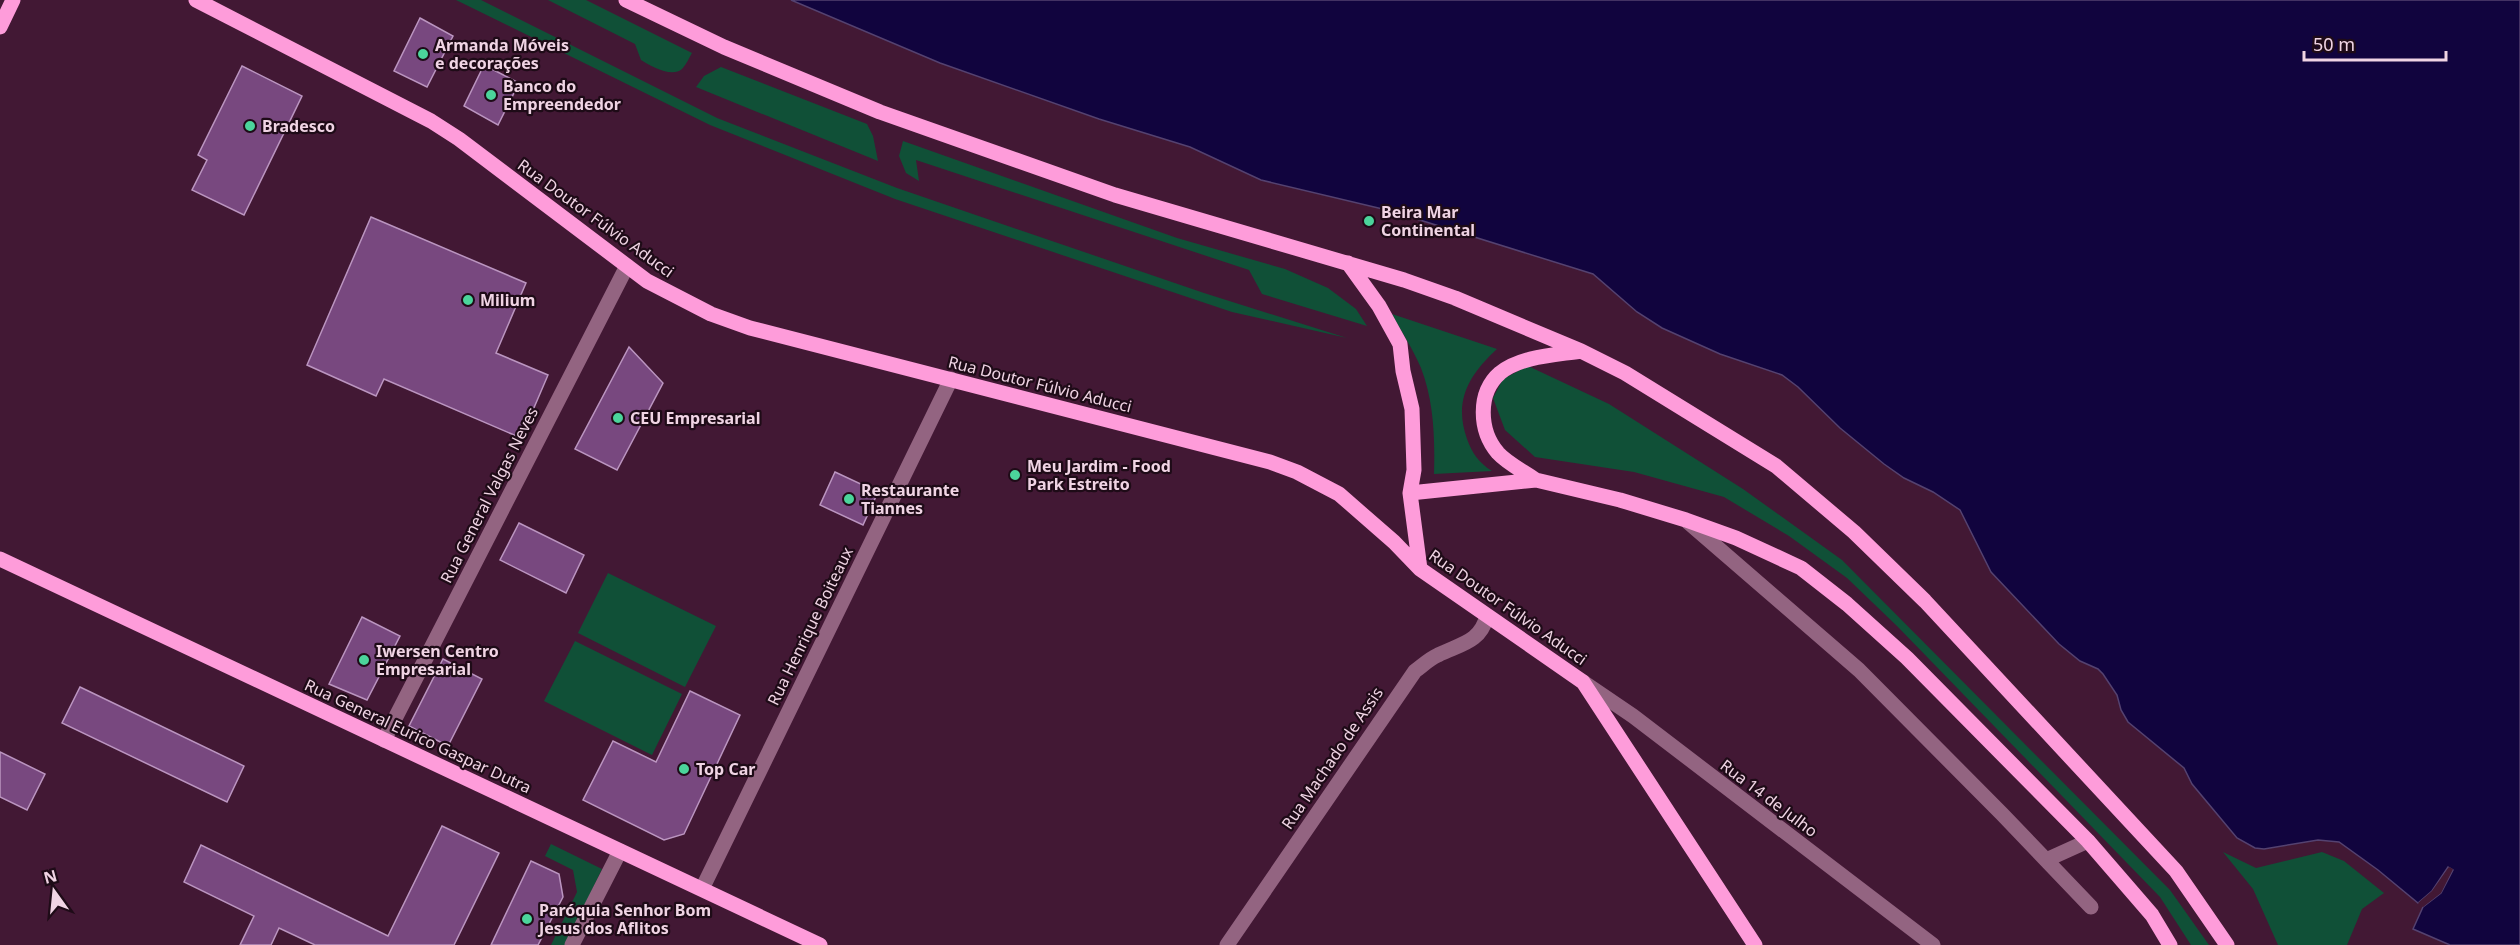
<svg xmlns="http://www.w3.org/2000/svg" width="2520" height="945" font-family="'Noto Sans',sans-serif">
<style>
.green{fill:#105037}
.water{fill:#11043e;stroke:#544270;stroke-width:1.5}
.pier{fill:#421834}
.building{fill:#78487f;stroke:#bb95c0;stroke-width:1.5}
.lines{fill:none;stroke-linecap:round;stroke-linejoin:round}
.minor{stroke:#936481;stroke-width:15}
.major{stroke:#fe9cda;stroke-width:15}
.poi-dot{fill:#4bd49b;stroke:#1e0b17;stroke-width:2}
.labels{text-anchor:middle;stroke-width:4.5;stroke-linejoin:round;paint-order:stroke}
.poi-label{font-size:16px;font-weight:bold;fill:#f0d4e4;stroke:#1e0b17;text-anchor:start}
.street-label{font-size:16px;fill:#f0d4e4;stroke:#1e0b17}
</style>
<rect width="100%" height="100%" fill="#421834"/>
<!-- green -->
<path class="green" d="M456 0H481L717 118 897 188 1204 293 1347 338 1232 312 895 199 710 125Z
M548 0H586L692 53C689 58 686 65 682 69 672 78 650 66 641 60L635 44Z
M721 67 867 124 873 136 878 161 696 87 704 76Z
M903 141 1177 238 1285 269 1328 288 1356 309 1367 326 1262 294 1249 270 916 160 919 181 906 173 899 156Z
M1392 314 1497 349C1470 374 1453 400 1467 439 1472 453 1479 463 1492 471L1434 474C1435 438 1434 402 1421 368 1413 349 1401 331 1392 314Z
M1528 366 1609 404 1743 489 1842 560 2170 890 2209 945H2191L2160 897 1897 626 1847 578 1789 536 1724 497 1634 472 1535 457 1505 430 1493 398 1503 379Z
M608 573 716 626 685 687 578 633Z
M575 641 682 694 652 755 544 701Z
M551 844 602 869 566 945H551L577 892 573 870 545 856Z
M2223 852 2256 868 2322 852 2344 861 2384 893 2362 909 2347 945H2278L2253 889Z"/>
<!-- water -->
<path class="water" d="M791 0H2520V945H2450L2413 929 2423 907 2441 893 2453 870 2448 867 2432 891 2418 903 2378 870 2339 842 2318 840 2264 849 2255 848 2237 838 2192 784 2184 768 2128 722 2121 710 2117 695 2103 674 2098 669 2080 661 2059 644 1991 572 1960 510 1933 492 1904 478 1884 464 1840 428 1798 387 1782 375 1720 354 1662 328 1637 312 1593 274 1391 211 1261 180 1190 147 1099 119 940 63Z"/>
<!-- pier -->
<path class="pier" d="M2449 867 2453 869 2441 893 2423 907 2421 906 2439 891 2448 872 2434 893 2420 905 2418 903 2432 891Z"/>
<!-- building -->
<path class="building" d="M420 18 453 36 427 87 394 71Z
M484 65 519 83 498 125 464 106Z
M242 66 302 96 244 215 192 190 207 160 198 155Z
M371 217 526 283 496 353 548 375 521 438 384 379 376 396 307 365Z
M629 347 663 383 617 470 575 449Z
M835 472 878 492 863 525 820 505Z
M519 523 584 555 566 593 500 560Z
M362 617 400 636 367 700 329 684Z
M443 659 482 679 448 746 409 726Z
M80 687 244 766 227 802 62 723Z
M690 691 740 715 684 834 664 840 583 800 613 741 656 762Z
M0 752 45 774 27 810 0 797Z
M442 826 499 853 454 945H315L279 928 271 945H240L254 916 184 882 201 845 388 936Z
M531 861 559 874 563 897 538 945H491Z"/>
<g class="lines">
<!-- minor -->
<path class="minor" d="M1688 522 1859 670 2002 814 2091 907
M1583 682 1633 716 1933 945
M384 740 627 266
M2046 860 2088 841
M702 889 951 379
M572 945 620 851
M1227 945 1415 671C1422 666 1429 659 1438 655 1460 644 1480 643 1487 616"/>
<!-- major -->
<path class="major" d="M196 0 431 121 459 139 647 281 711 314 750 328 1270 462 1297 472 1339 494 1394 542 1420 569 1583 682 1755 945
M626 0 724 47 880 112 1115 195 1404 280 1455 298 1581 351 1625 373 1776 466 1854 532 1925 601 2176 871 2227 945
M0 27 13 0
M1348 263 1379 306 1400 344 1403 371 1412 409 1414 470 1410 493 1420 569
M1536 480C1525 472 1508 464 1498 453 1479 431 1477 393 1500 373 1521 356 1556 355 1581 351
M1410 493 1536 480 1620 500 1686 520 1736 538 1801 568 1847 604 1907 658 2088 841 2152 915 2170 945
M0 559 820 945"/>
</g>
<!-- markers -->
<g class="poi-dot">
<circle cx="423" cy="54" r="6"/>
<circle cx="491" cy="95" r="6"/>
<circle cx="250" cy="126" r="6"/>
<circle cx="1369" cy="221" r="6"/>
<circle cx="468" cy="300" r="6"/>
<circle cx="618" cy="418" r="6"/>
<circle cx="1015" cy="475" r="6"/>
<circle cx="849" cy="499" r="6"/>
<circle cx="364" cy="660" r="6"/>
<circle cx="684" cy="769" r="6"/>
<circle cx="527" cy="919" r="6"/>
</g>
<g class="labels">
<!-- poi labels -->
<g class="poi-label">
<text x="435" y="51">Armanda Móveis<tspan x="435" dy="18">e decorações</tspan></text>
<text x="503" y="92">Banco do<tspan x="503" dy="18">Empreendedor</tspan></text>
<text x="262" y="132">Bradesco</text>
<text x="1381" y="218">Beira Mar<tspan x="1381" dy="18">Continental</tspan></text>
<text x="480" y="306">Milium</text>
<text x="630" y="424">CEU Empresarial</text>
<text x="1027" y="472">Meu Jardim - Food<tspan x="1027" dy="18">Park Estreito</tspan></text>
<text x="861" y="496">Restaurante<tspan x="861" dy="18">Tiannes</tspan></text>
<text x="376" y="657">Iwersen Centro<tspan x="376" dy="18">Empresarial</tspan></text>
<text x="696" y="775">Top Car</text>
<text x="539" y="916">Paróquia Senhor Bom<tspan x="539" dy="18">Jesus dos Aflitos</tspan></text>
</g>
<!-- street labels -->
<g class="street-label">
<text transform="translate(596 218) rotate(36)" y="6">Rua Doutor Fúlvio Aducci</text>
<text transform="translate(1040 384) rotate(14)" y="6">Rua Doutor Fúlvio Aducci</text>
<text transform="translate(489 495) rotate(-63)" y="6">Rua General Valgas Neves</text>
<text transform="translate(1508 607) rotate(35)" y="6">Rua Doutor Fúlvio Aducci</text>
<text transform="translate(810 626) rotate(-64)" y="6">Rua Henrique Boiteaux</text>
<text transform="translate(418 736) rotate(25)" y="6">Rua General Eurico Gaspar Dutra</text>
<text transform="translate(1332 758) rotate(-56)" y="6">Rua Machado de Assis</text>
<text transform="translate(1769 798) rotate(37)" y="6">Rua 14 de Julho</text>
</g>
</g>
<!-- north arrow -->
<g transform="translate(54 891) rotate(345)" stroke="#1e0b17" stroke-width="4.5" paint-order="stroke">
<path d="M0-4.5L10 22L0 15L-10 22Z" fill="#f0d4e4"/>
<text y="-9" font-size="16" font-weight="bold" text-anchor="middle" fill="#f0d4e4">N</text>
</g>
<!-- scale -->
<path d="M2304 51v9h142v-9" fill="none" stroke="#f0d4e4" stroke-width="3"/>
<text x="2313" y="51" font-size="18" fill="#f0d4e4" stroke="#1e0b17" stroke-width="4.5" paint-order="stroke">50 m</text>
</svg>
